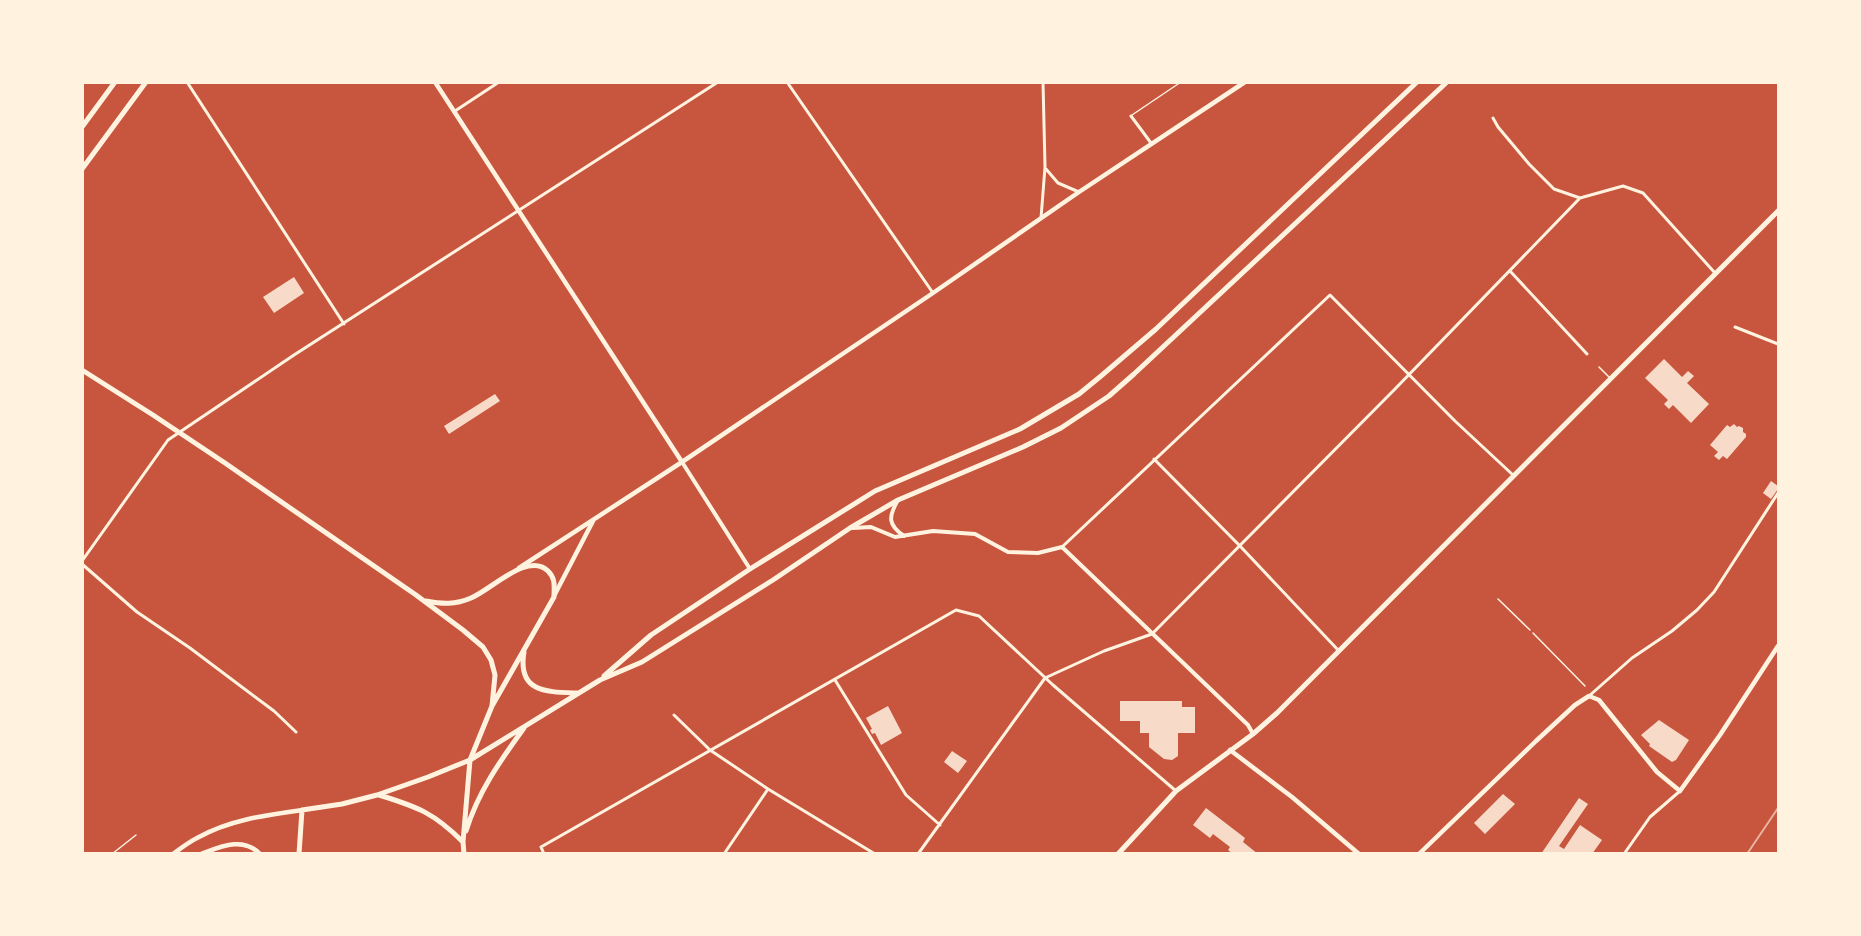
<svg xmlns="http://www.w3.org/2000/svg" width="1861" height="936" font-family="'Source Sans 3',sans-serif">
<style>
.building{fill:#f7dbc8}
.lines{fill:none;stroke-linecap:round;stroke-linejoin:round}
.path{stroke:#fff3e0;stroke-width:1.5}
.service{stroke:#fff3e0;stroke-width:1.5}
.minor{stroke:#fff3e0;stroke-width:3}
.tertiary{stroke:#fff3e0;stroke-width:4}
.secondary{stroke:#fff3e0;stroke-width:4.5}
.primary{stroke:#fff3e0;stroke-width:5}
.rail{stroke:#e9b49f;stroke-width:2}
</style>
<rect width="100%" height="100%" fill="#c8553d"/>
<!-- building -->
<path class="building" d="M294 277 304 293 274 313 263 297Z
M1664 359 1682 377 1688 371 1694 376 1687 383 1709 404 1691 423 1673 405 1669 409 1664 404 1668 400 1645 378Z
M495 394 500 401 449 434 444 426Z
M1734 424 1737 427 1739 426 1743 428V432L1746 434V437L1727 459 1723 456 1719 460 1714 456 1718 452 1710 445 1727 425 1730 427Z
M1771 481 1778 486V489L1771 499 1763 493Z
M1120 701H1182V707H1195V733H1178V756L1172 760 1164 759 1149 747V733H1140V721H1120Z
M888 706 902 733 881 745 875 733 872 734 870 730 872 729 866 718Z
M1659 720 1689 740 1676 760 1672 762 1649 746 1650 744 1641 735Z
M952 751 967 761 958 773 944 762Z
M1503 794 1515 804 1485 834 1474 823Z
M1579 798 1588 804 1559 846 1564 849 1580 825 1602 840 1592 854H1541Z
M1206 808 1245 838 1243 842 1258 854H1233L1228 850 1230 847 1213 834 1210 838 1193 825Z"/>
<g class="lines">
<!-- path -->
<path class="path" d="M1533 633 1585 686"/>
<!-- service -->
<path class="service" d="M1132 115 1181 82
M1599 367 1609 377
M1498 599 1530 630
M112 854 136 835"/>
<!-- minor -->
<path class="minor" d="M187 82 344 324
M787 82 933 293
M455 111 499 82
M1131 116 1151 143
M1493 118 1498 127 1529 164 1554 189 1580 198 1623 186 1643 193 1715 273
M1046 169 1058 183 1079 192
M1041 218 1045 167 1043 82
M1510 271 1587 354
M1735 327 1778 344
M1154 459 1240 546 1338 650
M1062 547 1330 295 1455 421 1513 475
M82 561 168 440 294 355 718 82
M82 564 137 612 190 648 274 711 296 732
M835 680 906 795 940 825
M1589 696 1632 658 1672 631 1697 610 1714 592 1778 493
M674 715 710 750 768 789 875 854
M544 854 541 847 956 610 979 616 1053 685 1176 791
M724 854 768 789
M918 854 1045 678 1104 651 1152 634 1395 389 1580 198
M1624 854 1650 817 1680 791"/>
<!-- tertiary -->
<path class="tertiary" d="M682 462 750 569
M898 500C888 517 888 525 904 536
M853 528 871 527 895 537 933 531 975 534 1008 552 1038 553 1062 547 1248 725 1253 734"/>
<!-- secondary -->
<path class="secondary" d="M435 82 682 462
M519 568 682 462 933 293 1079 192 1245 82
M554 596 593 521
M1230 750 1292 797 1359 854
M173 854C181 848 189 842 197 838 229 820 266 815 302 810
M201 854C220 847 243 836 260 854
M1419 854 1536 741 1575 705 1589 696 1599 700 1657 772 1680 791 1720 735 1778 646"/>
<!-- primary -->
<path class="primary" d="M82 127 115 82
M82 169 146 82
M82 370 153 415 225 463 416 595 463 630 483 647 491 660 495 675 492 706
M426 601C442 604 455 605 471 598 491 590 528 551 548 571 556 579 554 586 554 597L492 706 470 760 463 842 464 854
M524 652C517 693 547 692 578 693
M604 676 651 635 750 569 875 491 1020 429 1079 394 1101 376 1156 329 1417 82
M379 795C418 807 434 813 463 842
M466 831C478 792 500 761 524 728
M299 854 302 810 342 804 377 795 428 777 470 760 600 680 642 662 773 580 850 528 898 500 1023 447 1061 428 1109 396 1134 374 1447 82
M1118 854 1176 791 1253 734 1277 713 1778 211"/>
<!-- rail -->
<path class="rail" d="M1747 854 1778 808"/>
</g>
<!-- border -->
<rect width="1861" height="936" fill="none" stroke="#fff3e0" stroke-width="168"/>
</svg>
